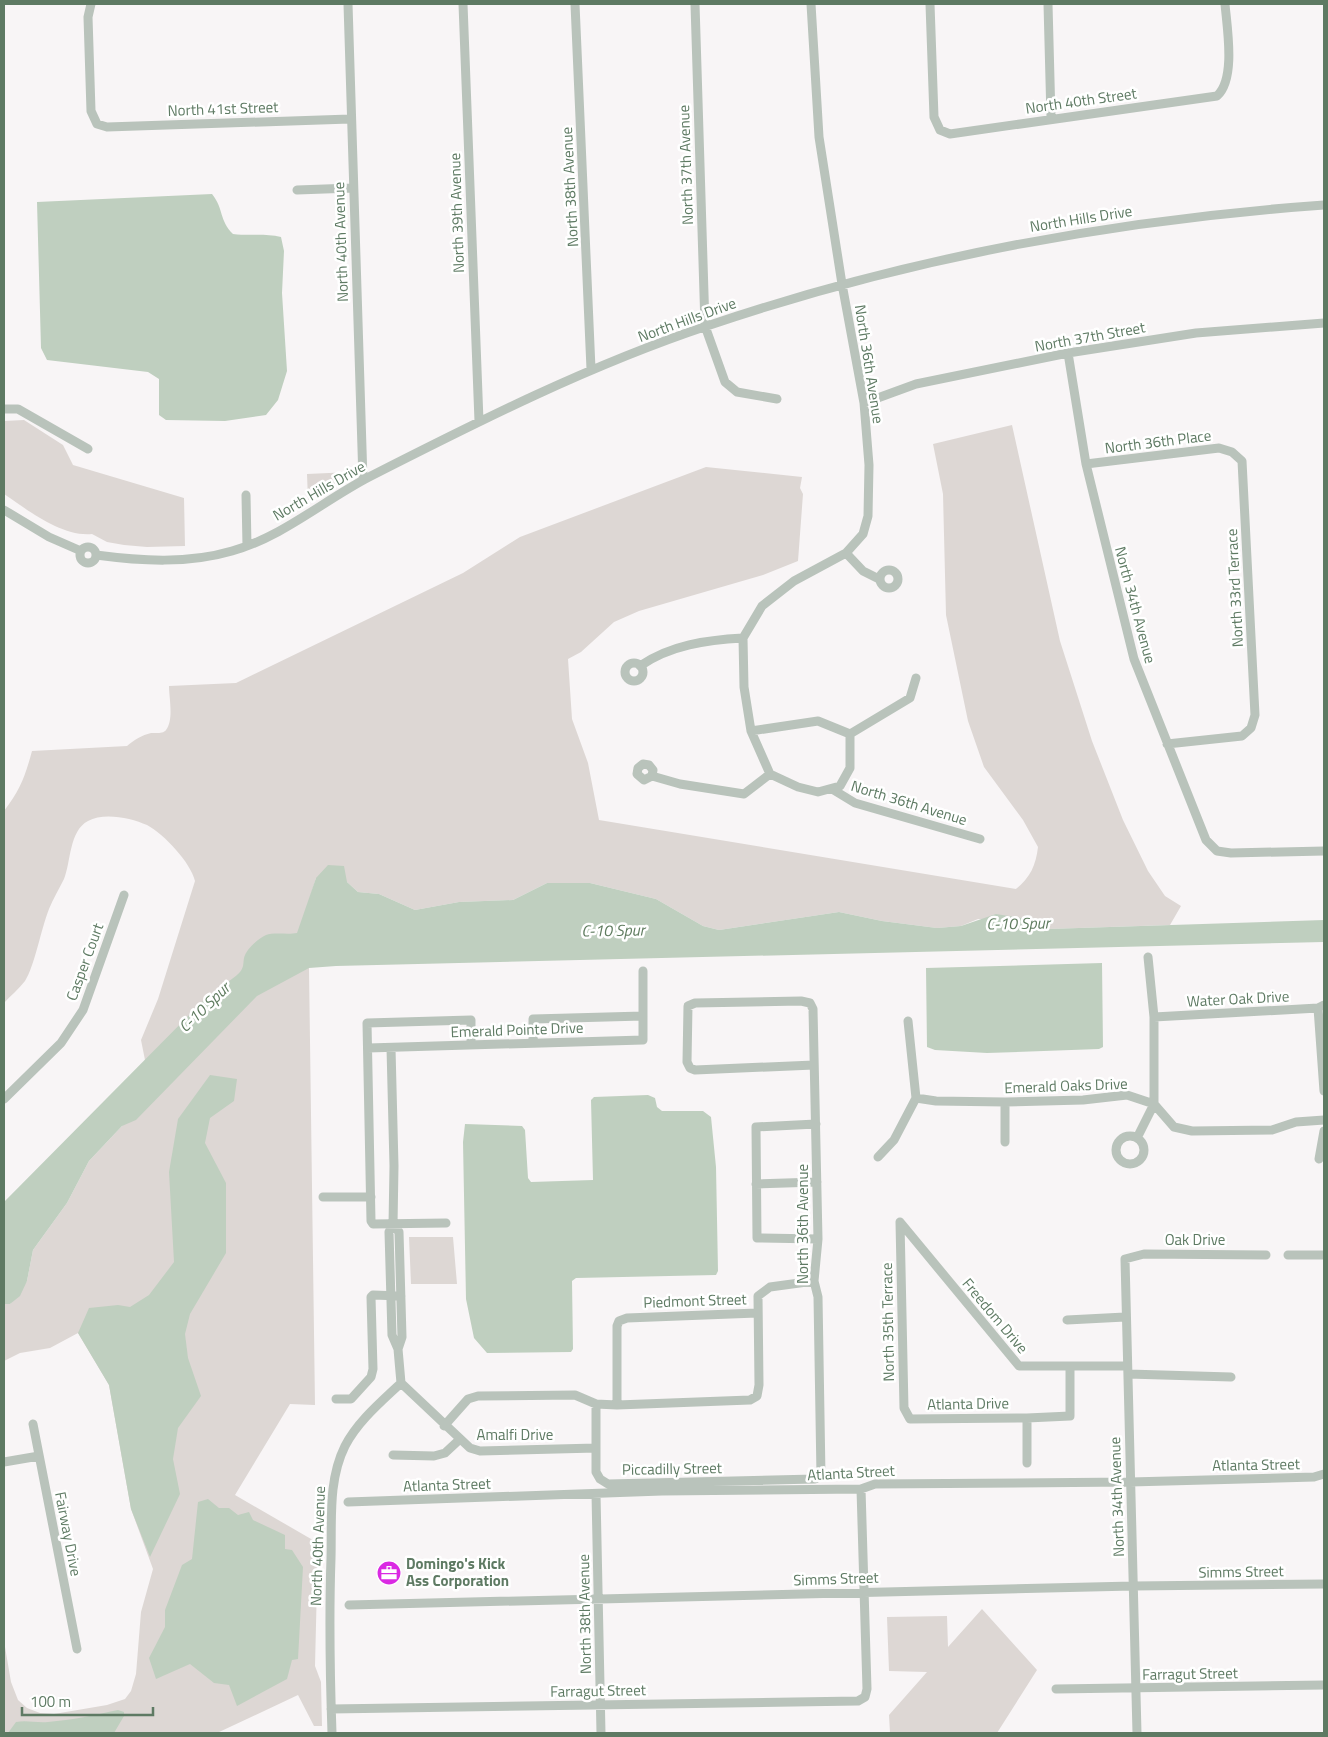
<svg xmlns="http://www.w3.org/2000/svg" width="1328" height="1737" font-family="'Titillium Web',sans-serif">
<style>
.green{fill:#ddd7d4}
.water{fill:#bfcfbf}
.lines{fill:none;stroke-linecap:round;stroke-linejoin:round}
.street{stroke:#b9c3bb;stroke-width:9}
.labels{text-anchor:middle;stroke-width:5;stroke-linejoin:round;paint-order:stroke}
.street-label{font-size:15px;fill:#5e7a63;stroke:#fff}
.poi-label{font-size:15px;font-weight:bold;fill:#5e7a63;stroke:#fff;text-anchor:start}
.water-label{font-size:16px;font-style:italic;fill:#5e7b5e;stroke:#fff}
</style>
<rect width="100%" height="100%" fill="#f8f5f6"/>
<!-- green -->
<path class="green" d="M24 420 63 445 73 465 184 498 185 546 147 547 124 545 107 542 92 534C63 537 30 512 7 496L4 494V421Z
M1012 425 1060 641 1092 741 1123 820 1148 871 1165 896 1181 906 1170 925 1048 929 1028 919H978L961 926 937 928 882 921 839 912 719 930 703 926 656 899 590 883H547L513 900 459 902 415 910 379 894 358 892 347 882 316 878 305 914 309 968 315 1405 290 1404 235 1495 318 1543 315 1666 321 1682 322 1726H314L298 1695 217 1733H4V1641L11 1682 18 1700 27 1708 40 1713 54 1714 107 1705 125 1699 131 1691 136 1674 141 1612 153 1569 131 1509 109 1385 78 1333 50 1348 20 1353 4 1361V1304H10L27 1281 33 1250 67 1203 89 1161 122 1126 145 1060 141 1040 158 999 195 881C191 863 164 834 147 825 131 818 104 812 88 821 69 831 71 862 64 879 59 889 53 899 49 909 41 929 35 965 25 981 19 989 10 996 4 1003V811C20 790 25 777 32 751L127 746C134 740 142 735 151 733 156 733 163 734 166 730 174 720 169 698 169 686L236 683 463 573 520 537 706 467 802 477 800 488 803 494 798 561 763 575 639 611 614 622 581 652 568 659 572 719 588 763 599 820 1016 889C1030 878 1036 865 1038 847L1023 820 984 767 968 721 946 615 943 494 933 444Z
M351 472 352 474 308 500 307 474Z
M409 1237H453L457 1284H411Z
M982 1609 1037 1670 997 1733H890L889 1715 927 1672 889 1671 887 1617 947 1616 948 1647Z"/>
<!-- water -->
<path class="water" d="M212 194C224 209 219 220 233 234 250 236 265 233 281 237L284 251 282 293 287 371 278 400 266 415 225 421 166 420 159 415V379L148 372 47 360 41 348 37 202Z
M328 865 344 866 347 882 358 892 379 894 415 910 459 902 513 900 547 883H590L656 899 703 926 719 930 839 912 882 921 937 928 961 926 996 914 1028 919 1048 929 1324 920V942L336 966 309 968 257 996 136 1120 122 1126 89 1161 67 1203 33 1250 27 1281 20 1296 10 1304H4V1202L208 996C215 991 236 977 240 972 244 967 243 964 244 958 246 949 258 939 266 935 274 932 288 935 297 933L316 878Z
M1102 963 1103 1047 1099 1049 987 1053 935 1050 927 1047 926 968Z
M210 1075 237 1079 234 1101 210 1118 205 1143 226 1183V1253L190 1314 185 1334 188 1358 201 1396 178 1428 173 1459 180 1494 150 1557 131 1509 109 1385 78 1333 89 1308 118 1305 130 1307 149 1295 174 1262 169 1172 178 1119Z
M648 1095 655 1098 657 1107 662 1111H703L711 1117 716 1167 718 1271 716 1275 576 1278 572 1281 573 1349 571 1352 487 1353 474 1338 466 1299 463 1142 465 1124 522 1126 525 1130 528 1178 531 1182 593 1180 591 1100 594 1097Z
M208 1499 219 1508H229L238 1515 249 1512 253 1520 285 1535V1549L292 1550 303 1567 298 1659 292 1660 287 1679 237 1706 229 1685 214 1683 190 1664 156 1679 149 1658 165 1627V1610L182 1565 192 1559 198 1502Z
M118 1710 124 1712V1716L114 1733H8L16 1722C27 1720 36 1723 48 1722 72 1720 95 1715 118 1710Z"/>
<g class="lines">
<!-- street -->
<path class="street" d="M91 4 88 17 91 111 97 124 107 127 350 119
M348 4 363 480
M463 4 479 421
M575 4 591 369
M695 4 705 326 725 382 737 392 777 399
M811 4 819 137 842 284 864 403 869 465 868 516 863 534 846 553 794 581 762 606 743 638 744 687 751 731 770 774 798 787 818 792 840 786 850 768V734
M930 4 934 117 940 130 950 134 1217 96C1236 79 1227 28 1225 4
M1048 4 1051 118
M297 190 352 188
M1068 353 1086 464 1134 659 1206 840 1217 851 1231 853 1324 851
M864 403 916 384 1068 353 1196 333 1324 323
M4 409H18L88 449
M1086 464 1219 448 1232 452 1242 461 1255 715 1251 728 1242 736 1167 744
M246 495 247 546
M4 510 49 537 81 551
M80 555a8 8 0 1 1 16 0a8 8 0 1 1-16 0Z
M846 553 863 571 879 579
M96 555C141 561 188 564 232 551 282 537 323 501 369 477 479 421 590 365 707 326 907 258 1113 220 1324 205
M880 579a9 9 0 1 1 18 0a9 9 0 1 1-18 0Z
M625 672a9 9 0 1 1 18 0a9 9 0 1 1-18 0Z
M640 666C670 645 707 640 743 638
M751 731 818 721 850 734
M850 734 910 698 916 678
M652 776 653 770 649 765 643 764 638 768 637 774 644 780 652 776 680 784 744 794 770 774
M832 789 855 803 980 839
M1318 1008 1324 1091
M1154 1017 1318 1008 1324 1005
M533 1043V1019L643 1016
M368 1048 643 1040V971
M391 1048 394 1166 393 1225 389 1232 392 1335 398 1349 401 1383
M916 1098 936 1101 1005 1102 1083 1100 1127 1095 1154 1104 1174 1127 1192 1131 1272 1130 1296 1122 1324 1120
M4 1099 61 1043 83 1010 124 895
M816 1124 756 1127 757 1238 818 1239
M1116 1150a14 14 0 1 1 28 0a14 14 0 1 1-28 0Z
M1137 1138 1154 1104V1017L1148 957
M1005 1142V1102
M878 1157 894 1140 916 1098 908 1021
M1319 1159 1324 1131
M756 1184 817 1182
M323 1197H371
M900 1222 904 1408 910 1419 1027 1418
M900 1222 1019 1366H1127
M446 1223 373 1224 371 1221 367 1023 471 1020V1045
M393 1225 399 1232 402 1337 398 1349
M1288 1255H1324
M1067 1320 1125 1317
M1128 1374 1231 1377
M401 1383 470 1448 480 1451 596 1448
M336 1399H351L371 1377 373 1369 371 1297 373 1295 401 1296
M596 1404V1472L600 1479 608 1484 815 1479 821 1476 818 1297 814 1281 818 1239 813 1009 810 1003 801 1001 695 1003 688 1006 687 1062 690 1068 695 1070 814 1065
M617 1405V1326L619 1321 627 1318 757 1313
M33 1424 77 1649
M444 1426 468 1399 478 1396 575 1395 596 1404 617 1405 750 1400 757 1396 759 1385 758 1296 770 1287 814 1281
M393 1455 434 1456 445 1453 459 1440
M4 1462 39 1456
M1027 1463V1418L1070 1416V1366
M596 1494 601 1733
M348 1502 662 1491 861 1489 875 1484 1130 1482 1314 1477 1324 1474
M349 1605 1133 1586 1324 1584
M1056 1689 1324 1685
M331 1709 858 1701 865 1697 867 1689 861 1489
M332 1733C330 1675 329 1616 331 1558 332 1520 328 1480 345 1446 358 1421 381 1402 401 1383
M1137 1733 1125 1259 1144 1254 1266 1255"/>
</g>
<!-- icons -->
<defs>
<symbol id="office-disc" viewBox="-11 -11 22 22"><circle r="9.5" fill="#da29e3" stroke="#fff"/><path d="M-6-3h4V-5.5h4V-3h4V5H-6ZM-1-4.5V-3h2v-1.5ZM-6 0V1H6V0Z" fill="#fff"/></symbol>
</defs>
<g fill-rule="evenodd">
<use href="#office-disc" x="375" y="1559" width="28" height="28"/>
</g>
<g class="labels">
<!-- street labels -->
<g class="street-label">
<text transform="translate(1081 101) rotate(-8)" y="5">North 40th Street</text>
<text transform="translate(223 109) rotate(-2)" y="5">North 41st Street</text>
<text transform="translate(686 165) rotate(-92)" y="5">North 37th Avenue</text>
<text transform="translate(570 187) rotate(-93)" y="5">North 38th Avenue</text>
<text transform="translate(457 213) rotate(-92)" y="5">North 39th Avenue</text>
<text transform="translate(1081 219) rotate(-9)" y="5">North Hills Drive</text>
<text transform="translate(341 242) rotate(-92)" y="5">North 40th Avenue</text>
<text transform="translate(687 320) rotate(-20)" y="5">North Hills Drive</text>
<text transform="translate(1090 337) rotate(-10)" y="5">North 37th Street</text>
<text transform="translate(869 364) rotate(81)" y="5">North 36th Avenue</text>
<text transform="translate(1158 442) rotate(-7)" y="5">North 36th Place</text>
<text transform="translate(319 491) rotate(-30)" y="5">North Hills Drive</text>
<text transform="translate(1235 588) rotate(-93)" y="5">North 33rd Terrace</text>
<text transform="translate(1135 605) rotate(75)" y="5">North 34th Avenue</text>
<text transform="translate(909 803) rotate(17)" y="5">North 36th Avenue</text>
<text transform="translate(85 962) rotate(-70)" y="5">Casper Court</text>
<text transform="translate(1238 999) rotate(-3)" y="5">Water Oak Drive</text>
<text transform="translate(517 1030) rotate(-2)" y="5">Emerald Pointe Drive</text>
<text transform="translate(1066 1086) rotate(-2)" y="5">Emerald Oaks Drive</text>
<text transform="translate(803 1224) rotate(-90)" y="5">North 36th Avenue</text>
<text x="1195" y="1245">Oak Drive</text>
<text transform="translate(695 1301) rotate(-2)" y="5">Piedmont Street</text>
<text transform="translate(995 1316) rotate(50)" y="5">Freedom Drive</text>
<text transform="translate(888 1322) rotate(-91)" y="5">North 35th Terrace</text>
<text transform="translate(968 1404) rotate(-1)" y="5">Atlanta Drive</text>
<text x="515" y="1440">Amalfi Drive</text>
<text transform="translate(1256 1465) rotate(-1)" y="5">Atlanta Street</text>
<text transform="translate(672 1469) rotate(-1)" y="5">Piccadilly Street</text>
<text transform="translate(851 1473) rotate(-3)" y="5">Atlanta Street</text>
<text transform="translate(447 1485) rotate(-2)" y="5">Atlanta Street</text>
<text transform="translate(1117 1497) rotate(-92)" y="5">North 34th Avenue</text>
<text transform="translate(68 1534) rotate(79)" y="5">Fairway Drive</text>
<text transform="translate(318 1546) rotate(-88)" y="5">North 40th Avenue</text>
<text transform="translate(1241 1572) rotate(-1)" y="5">Simms Street</text>
<text transform="translate(836 1579) rotate(-2)" y="5">Simms Street</text>
<text transform="translate(585 1614) rotate(-91)" y="5">North 38th Avenue</text>
<text transform="translate(1190 1674) rotate(-1)" y="5">Farragut Street</text>
<text transform="translate(598 1691) rotate(-1)" y="5">Farragut Street</text>
</g>
<!-- poi labels -->
<g class="poi-label">
<text x="406" y="1569">Domingo's Kick<tspan x="406" dy="17">Ass Corporation</tspan></text>
</g>
<!-- water labels -->
<g class="water-label">
<text transform="translate(1018 923) rotate(-1)" y="6">C-10 Spur</text>
<text transform="translate(613 930) rotate(-1)" y="6">C-10 Spur</text>
<text transform="translate(204 1007) rotate(-44)" y="6">C-10 Spur</text>
</g>
</g>
<!-- border -->
<rect width="1328" height="1737" fill="none" stroke="#5e7a63" stroke-width="10"/>
<!-- scale -->
<path d="M22 1707v8h131v-8" fill="none" stroke="#5e7a63" stroke-width="2.5"/>
<text x="30" y="1707" font-size="15" fill="#5e7a63" stroke="#ffffff" stroke-width="4" paint-order="stroke">100 m</text>
</svg>
